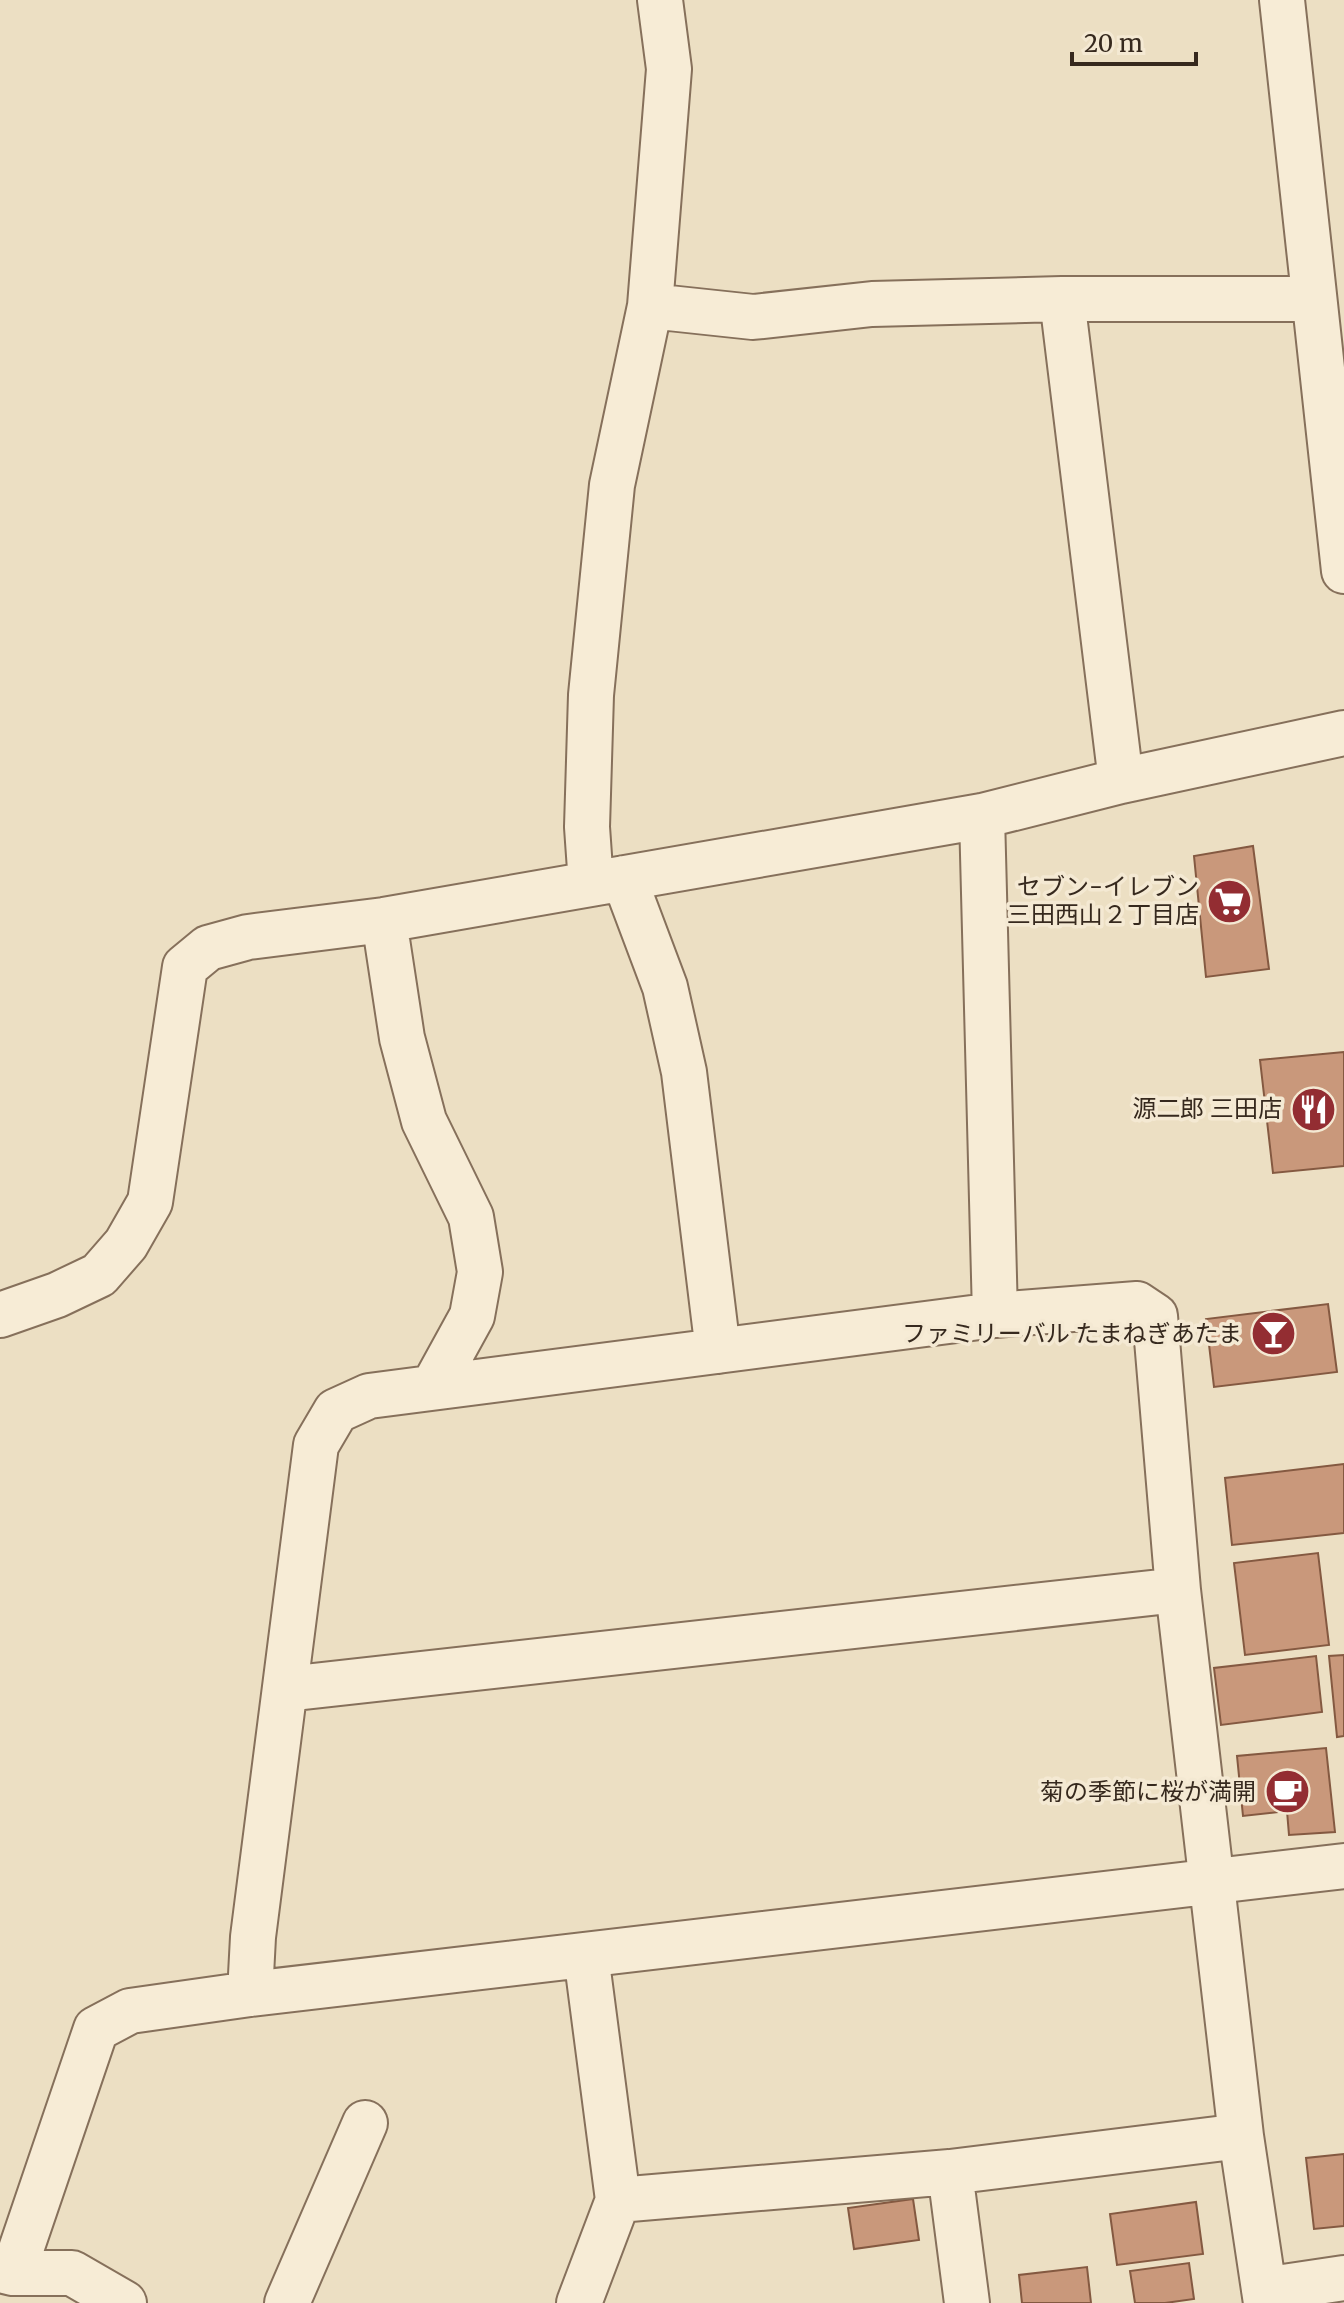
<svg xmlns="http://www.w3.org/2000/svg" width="1344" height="2303" font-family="Merriweather,'Noto Sans JP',serif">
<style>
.building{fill:#c9987b;stroke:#845941;stroke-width:2}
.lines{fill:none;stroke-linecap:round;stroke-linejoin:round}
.minor-casing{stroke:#86705b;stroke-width:48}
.minor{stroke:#f7ecd6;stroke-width:44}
.labels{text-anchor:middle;stroke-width:7;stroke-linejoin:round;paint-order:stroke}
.poi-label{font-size:24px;fill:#36291e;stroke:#f4e9d3;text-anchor:end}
</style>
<rect width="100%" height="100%" fill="#ecdfc3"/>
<!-- building -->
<path class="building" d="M1253 846 1269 969 1206 977 1194 856Z
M1344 1052V1166L1273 1173 1260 1060Z
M1328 1304 1337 1372 1214 1387 1206 1319Z
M1344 1464V1533L1232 1545 1225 1478Z
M1318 1553 1329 1645 1245 1655 1234 1563Z
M1344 1655V1736L1337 1737 1329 1656Z
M1316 1656 1322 1712 1221 1725 1214 1668Z
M1326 1748 1335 1832 1289 1835 1287 1811 1243 1816 1237 1756Z
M1344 2154V2226L1314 2229 1306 2158Z
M913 2199 919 2240 854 2249 848 2208Z
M1196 2202 1203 2254 1117 2265 1110 2214Z
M1189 2263 1194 2299 1165 2303H1135L1130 2271Z
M1087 2267 1091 2303H1022L1019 2275Z"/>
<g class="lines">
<defs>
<path id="minor" d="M1282 0 1344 571
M1062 299 1121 781
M650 306 753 317 872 304 1062 299H1313
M982 816 995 1315
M624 878 665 987 684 1072 718 1351
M591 884 587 827 591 695 612 485 650 306 669 69 660 0
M384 920 402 1038 424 1121 471 1217 480 1272 472 1316 433 1387
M0 1315 57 1295 99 1275 126 1244 150 1202 185 967 208 948 248 937 384 920 982 816 1121 781 1344 733
M286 1689 1178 1590
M586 1955 618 2200
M250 1994 253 1937 316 1445 336 1411 369 1396 995 1315 1137 1304 1155 1316 1178 1590 1241 2136
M950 2172 967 2303
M0 2270 13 2273 96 2029 130 2011 250 1994 1344 1866
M13 2273H72L124 2303
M1264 2290 1344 2278
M287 2303 365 2123
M579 2303 618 2200 950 2172 1241 2136 1266 2303"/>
</defs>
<!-- minor casing -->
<use href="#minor" class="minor-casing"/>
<!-- minor -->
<use href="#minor" class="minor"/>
</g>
<!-- icons -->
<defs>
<symbol id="supermarket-disc" viewBox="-11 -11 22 22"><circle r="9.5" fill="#932d32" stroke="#f4e9d3"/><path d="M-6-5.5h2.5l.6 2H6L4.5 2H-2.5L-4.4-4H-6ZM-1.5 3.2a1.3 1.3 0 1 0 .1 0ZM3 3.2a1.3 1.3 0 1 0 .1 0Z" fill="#fff"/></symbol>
<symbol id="restaurant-disc" viewBox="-11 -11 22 22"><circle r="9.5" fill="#932d32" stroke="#f4e9d3"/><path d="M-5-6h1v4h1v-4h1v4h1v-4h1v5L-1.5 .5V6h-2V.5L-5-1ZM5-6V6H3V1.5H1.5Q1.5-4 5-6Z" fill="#fff"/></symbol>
<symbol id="bar-disc" viewBox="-11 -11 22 22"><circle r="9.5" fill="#932d32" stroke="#f4e9d3"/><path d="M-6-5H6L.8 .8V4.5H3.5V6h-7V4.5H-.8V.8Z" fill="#fff"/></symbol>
<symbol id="cafe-disc" viewBox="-11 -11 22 22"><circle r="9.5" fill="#932d32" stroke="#f4e9d3"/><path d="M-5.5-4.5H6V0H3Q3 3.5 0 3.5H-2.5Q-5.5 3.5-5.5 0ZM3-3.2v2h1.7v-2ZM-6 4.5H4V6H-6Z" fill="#fff"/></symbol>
</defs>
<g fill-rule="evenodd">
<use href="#supermarket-disc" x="1204" y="876" width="51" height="51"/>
<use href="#restaurant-disc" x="1288" y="1084" width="51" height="51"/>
<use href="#bar-disc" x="1248" y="1308" width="51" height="51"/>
<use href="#cafe-disc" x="1262" y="1766" width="51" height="51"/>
</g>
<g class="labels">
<!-- poi labels -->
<g class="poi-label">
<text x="1199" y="895">セブン-イレブン<tspan x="1199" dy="28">三田西山２丁目店</tspan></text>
<text x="1282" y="1117">源二郎 三田店</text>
<text x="1242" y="1342">ファミリーバル たまねぎあたま</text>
<text x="1256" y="1800">菊の季節に桜が満開</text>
</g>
</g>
<!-- scale -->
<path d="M1072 52v12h124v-12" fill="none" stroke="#36291e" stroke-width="4"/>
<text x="1084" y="52" font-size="24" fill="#36291e" stroke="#f4e9d3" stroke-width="6" paint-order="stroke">20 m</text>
</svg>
